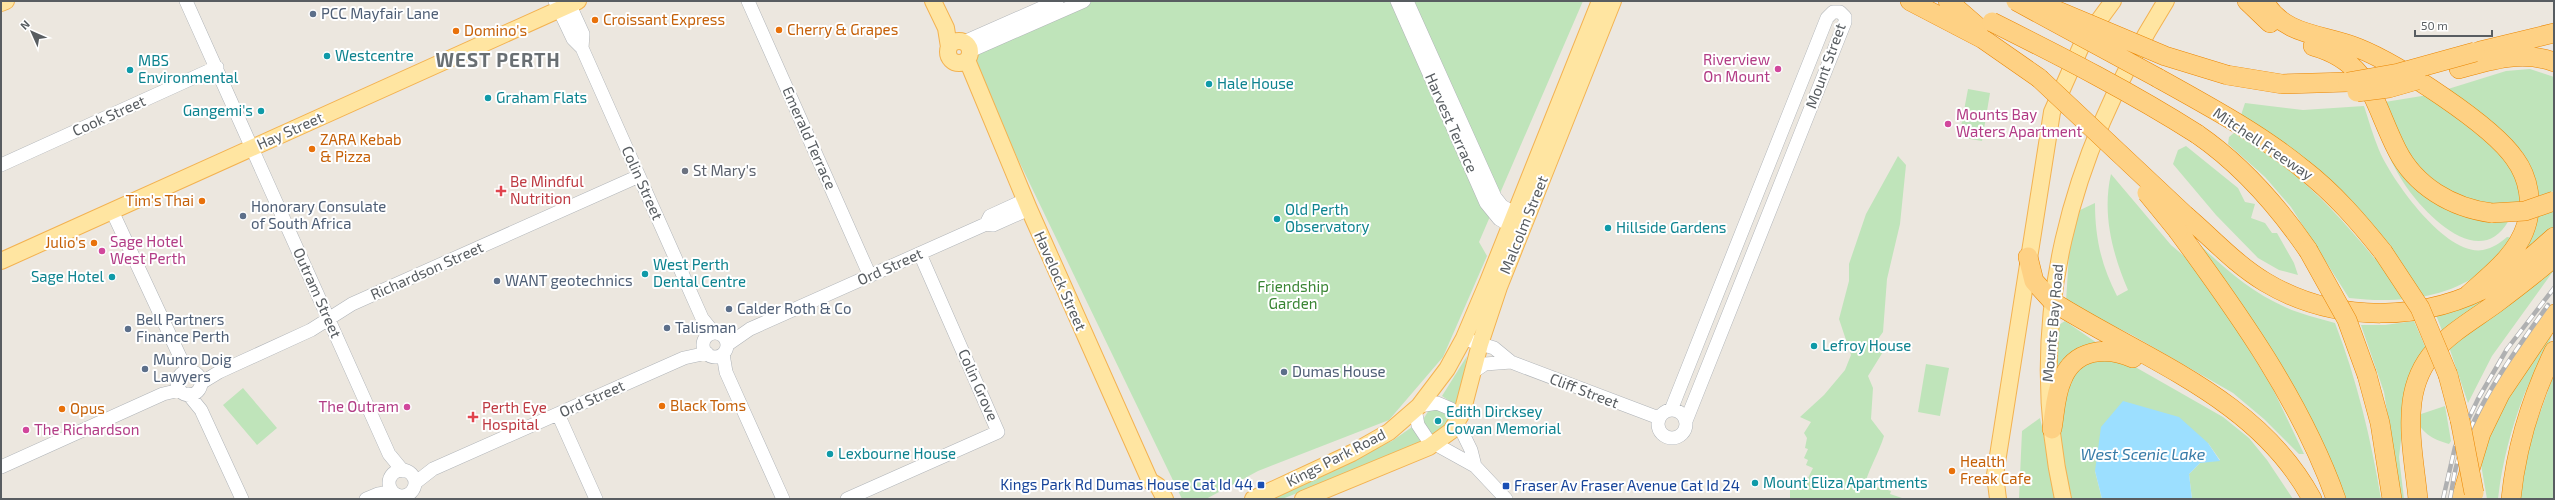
<svg xmlns="http://www.w3.org/2000/svg" width="2555" height="500" font-family="'Exo 2',sans-serif">
<style>
.green{fill:#bfe4ba}
.water{fill:#9cdfff}
.lines{fill:none;stroke-linecap:round;stroke-linejoin:round}
.minor-casing{stroke:#b0b4b8;stroke-width:14}
.major-casing{stroke:#f3b251;stroke-width:18}
.highway-casing{stroke:#eb8600;stroke-width:20}
.minor{stroke:#fff;stroke-width:13}
.major{stroke:#ffe5a1;stroke-width:16}
.highway{stroke:#fed184;stroke-width:19}
.rail-casing{stroke:#afb0b1;stroke-width:4.5}
.rail{stroke:#fff;stroke-width:3;stroke-dasharray:9;stroke-linecap:butt}
.highway-bridge-casing{stroke:#eb8600;stroke-width:20;stroke-linecap:butt}
.highway-bridge{stroke:#fed184;stroke-width:19}
.service-dot{fill:#5c6f8a;stroke:#fff;stroke-width:1.5}
.food-dot{fill:#e8710a;stroke:#fff;stroke-width:1.5}
.culture-dot{fill:#0f9aa8;stroke:#fff;stroke-width:1.5}
.hotel-dot{fill:#d1479c;stroke:#fff;stroke-width:1.5}
.worship-dot{fill:#6b7280;stroke:#fff;stroke-width:1.5}
.health-dot{fill:#e0444e;stroke:#fff;stroke-width:1.5}
.transit-dot{fill:#1a4fb4;stroke:#fff;stroke-width:1.5}
.labels{text-anchor:middle;stroke-width:4;stroke-linejoin:round;paint-order:stroke}
.service-label{font-size:15px;fill:#4e5e75;stroke:#fff;text-anchor:start}
.food-label{font-size:15px;fill:#c56008;stroke:#fff;text-anchor:start}
.culture-label{font-size:15px;fill:#0d838f;stroke:#fff;text-anchor:start}
.hotel-label{font-size:15px;fill:#b23c85;stroke:#fff;text-anchor:start}
.street-label{font-size:15px;fill:#585d61;stroke:#fff}
.worship-label{font-size:15px;fill:#5b616d;stroke:#fff;text-anchor:start}
.health-label{font-size:15px;fill:#be3a42;stroke:#fff;text-anchor:start}
.park-label{font-size:15px;fill:#398533;stroke:#fff}
.transit-label{font-size:15px;fill:#164399;stroke:#fff;text-anchor:end}
.water-label{font-size:16px;font-style:italic;fill:#377ba8;stroke:#fff}
.district-label{font-size:19px;font-weight:bold;letter-spacing:1px;fill:#696f73;stroke:#fff}
</style>
<rect width="100%" height="100%" fill="#ece7df"/>
<!-- green -->
<path class="green" d="M1050 1H1583L1479 242 1487 256 1443 357 1389 420 1258 471 1206 499H1182L961 41Z
M2530 69 2554 77V191L2539 196C2528 142 2490 120 2448 89L2506 71Z
M1968 89 1990 93 1982 141 1959 137Z
M2428 95 2502 154 2517 172 2525 201 2490 205 2444 190 2408 157 2385 102Z
M2245 103 2303 110 2364 106C2369 121 2373 136 2379 150 2391 179 2446 257 2483 250 2493 248 2500 243 2507 237L2516 238C2505 250 2493 265 2479 274 2442 300 2393 303 2349 298L2291 207 2265 177 2228 144 2229 137 2235 132C2291 165 2334 208 2375 259L2391 246C2347 194 2299 151 2241 115Z
M2379 132 2398 165 2509 220C2482 269 2432 221 2410 192 2397 174 2387 154 2379 132Z
M2186 146 2238 188 2245 202 2255 204 2251 218 2265 223 2272 233H2277L2294 263 2298 275 2279 270 2258 258 2216 215 2173 164 2178 150Z
M1898 156 1906 165 1900 224 1887 279 1883 332 1878 339 1886 347 1868 376 1873 388 1871 419 1884 436C1879 452 1871 465 1865 483L1891 491 1890 494 1905 499H1790V489L1801 478 1807 480 1813 468 1806 465 1808 460 1804 458 1808 449 1805 448 1807 438 1804 433 1811 422 1800 417 1824 395 1845 370 1851 355 1839 319 1849 281V264L1866 214Z
M2111 174 2171 245 2191 262 2216 295 2273 389 2304 454H2299L2264 419 2233 393 2132 335 2066 302 2069 253 2078 211 2095 203C2095 237 2101 265 2117 296L2128 290C2112 253 2102 213 2111 174Z
M2554 210V230L2533 252 2512 259 2533 217Z
M2194 244H2199C2225 269 2251 292 2285 307 2300 314 2318 318 2335 323 2357 380 2371 439 2381 499H2346L2317 438Z
M2554 263V270L2492 356 2468 403 2448 344Z
M2522 274 2443 333 2436 315Z
M2554 319C2554 346 2534 370 2524 395 2511 429 2502 463 2498 499H2487L2479 453 2494 421Z
M2065 321 2097 343 2080 351 2055 388 2057 326Z
M2414 321 2427 351 2403 424 2399 457 2404 499H2401L2384 392 2361 325H2385Z
M1467 356 1458 407 1442 396Z
M2094 359 2123 360 2223 417 2249 438 2267 460 2293 499H2192L2189 474 2200 463 2220 460 2208 443 2095 471 2102 499H2069L2058 419 2070 376Z
M1926 364 1949 368 1940 416 1918 412Z
M2554 374V499H2518L2527 449Z
M243 388 277 428 257 445 223 405Z
M2445 406 2451 441 2449 444C2432 439 2421 433 2415 416Z
M1447 409 1450 422 1433 435 1428 434 1422 421 1429 410Z
M2040 418 2058 499H2019L2022 431Z
M1412 427 1423 442 1421 445 1282 499H1264L1371 449 1392 441Z"/>
<!-- water -->
<path class="water" d="M2123 401 2179 417 2208 443 2220 461 2200 463 2189 474 2192 499H2102L2095 471 2101 427Z"/>
<g class="lines">
<defs>
<path id="minor" d="M186 1 389 454 403 471
M555 1 573 39 582 48 702 318 714 333
M568 1 583 34 582 48
M748 1 870 276
M1397 1 1486 203 1499 219 1518 230
M1407 1 1495 197 1502 206 1523 218
M964 42 1057 1
M970 51 1084 1
M1 165 217 67
M112 211 181 359 191 371
M986 224 990 216 1025 200
M703 345a12 12 0 1 1 24 0a12 12 0 1 1-24 0Z
M1471 341 1494 348 1511 362 1659 418
M727 345 750 329 986 224 993 225 1029 209
M723 354 726 372 783 499
M177 383a12 12 0 1 1 24 0a12 12 0 1 1-24 0Z
M1473 372 1485 364 1511 362
M201 383 219 372 311 330 352 304 639 176
M188 394 201 410 242 499
M1419 406 1437 403 1451 409 1471 450 1475 466
M1415 409 1418 425 1428 440 1475 466 1506 499
M1658 424a14 14 0 1 1 28 0a14 14 0 1 1-28 0Z
M1671 410 1827 18 1833 12H1840L1845 17V22L1686 421
M558 414 596 499
M1 467 163 394 180 390
M389 483a13 13 0 1 1 26 0a13 13 0 1 1-26 0Z
M415 483 433 469 684 358 707 353
M366 499 378 494 392 492
M847 499 998 432 920 254"/>
<path id="major" d="M933 1 946 28 949 47
M1 3 6 1
M948 52a11 11 0 1 1 22 0a11 11 0 1 1-22 0Z
M967 60 1029 209 1150 481 1158 486 1165 499
M1 261 578 1
M1253 499 1352 453 1389 432 1419 406 1447 369 1464 338 1487 284 1600 1
M1303 499 1429 447 1451 431 1462 413 1480 344 1499 287 1613 1
M1998 499 1995 475 2052 112 2083 42 2113 1
M2063 499C2023 319 2070 154 2166 1"/>
<path id="highway" d="M1910 1 1983 39 2039 78
M1948 1 1978 27
M2247 1 2270 23
M2264 1C2284 37 2325 34 2358 48 2398 64 2492 125 2515 159 2529 178 2533 204 2526 226 2517 255 2490 275 2468 295
M2313 46C2371 62 2373 103 2397 150 2415 186 2452 208 2492 213
M2480 51 2554 33
M2459 69C2490 60 2523 50 2554 62
M2227 75 2282 84 2348 82
M2158 78C2208 106 2259 133 2303 169 2334 193 2359 222 2383 252
M2197 134C2242 165 2277 205 2308 250
M2186 216C2212 238 2235 264 2265 282 2335 324 2426 323 2497 282 2518 270 2536 253 2554 237
M2178 231C2239 314 2301 401 2336 499
M2028 257 2034 281 2053 302C2145 360 2258 398 2312 499
M2367 375 2380 423 2392 499
M2448 375 2460 420
M2052 429C2055 413 2055 395 2062 380 2074 349 2106 346 2133 358
M2418 499C2415 468 2408 434 2412 402 2419 349 2456 332 2495 304 2515 289 2535 274 2554 257
M2461 499 2481 433 2500 394 2554 314
M2511 499C2516 448 2532 397 2554 351"/>
</defs>
<!-- minor casing -->
<use href="#minor" class="minor-casing"/>
<!-- major casing -->
<use href="#major" class="major-casing"/>
<!-- highway casing -->
<use href="#highway" class="highway-casing"/>
<!-- minor -->
<use href="#minor" class="minor"/>
<!-- major -->
<use href="#major" class="major"/>
<!-- highway -->
<use href="#highway" class="highway"/>
<defs>
<path id="rail" d="M2443 499 2455 447 2478 399 2507 349 2554 288
M2450 499C2453 485 2454 470 2459 457 2478 402 2514 352 2548 305"/>
</defs>
<!-- rail casing -->
<use href="#rail" class="rail-casing"/>
<!-- rail -->
<use href="#rail" class="rail"/>
<defs>
<path id="highway-bridge" d="M2016 1 2158 78
M2034 1 2165 56 2227 75
M1992 22C2062 57 2131 92 2197 134
M2039 78 2186 216
M2348 82 2399 73 2475 52
M2357 92 2389 88 2417 80
M2147 193 2178 231
M2492 213 2525 211 2554 201
M2308 250 2347 320 2367 375
M2383 252 2420 308 2448 375
M2460 420 2474 493"/>
</defs>
<!-- highway-bridge casing -->
<use href="#highway-bridge" class="highway-bridge-casing"/>
<!-- highway-bridge -->
<use href="#highway-bridge" class="highway-bridge"/>
</g>
<!-- markers -->
<g class="service-dot">
<circle cx="313" cy="14" r="4"/>
<circle cx="243" cy="216" r="4"/>
<circle cx="497" cy="281" r="4"/>
<circle cx="729" cy="309" r="4"/>
<circle cx="667" cy="328" r="4"/>
<circle cx="128" cy="329" r="4"/>
<circle cx="145" cy="369" r="4"/>
<circle cx="1284" cy="372" r="4"/>
</g>
<g class="food-dot">
<circle cx="595" cy="20" r="4"/>
<circle cx="779" cy="30" r="4"/>
<circle cx="456" cy="31" r="4"/>
<circle cx="312" cy="149" r="4"/>
<circle cx="202" cy="201" r="4"/>
<circle cx="94" cy="243" r="4"/>
<circle cx="662" cy="406" r="4"/>
<circle cx="62" cy="409" r="4"/>
<circle cx="1952" cy="471" r="4"/>
</g>
<g class="culture-dot">
<circle cx="327" cy="56" r="4"/>
<circle cx="130" cy="70" r="4"/>
<circle cx="1209" cy="84" r="4"/>
<circle cx="488" cy="98" r="4"/>
<circle cx="261" cy="111" r="4"/>
<circle cx="1277" cy="219" r="4"/>
<circle cx="1608" cy="228" r="4"/>
<circle cx="645" cy="274" r="4"/>
<circle cx="112" cy="277" r="4"/>
<circle cx="1814" cy="346" r="4"/>
<circle cx="1438" cy="421" r="4"/>
<circle cx="830" cy="454" r="4"/>
<circle cx="1755" cy="483" r="4"/>
</g>
<g class="hotel-dot">
<circle cx="1778" cy="69" r="4"/>
<circle cx="1948" cy="124" r="4"/>
<circle cx="102" cy="251" r="4"/>
<circle cx="407" cy="407" r="4"/>
<circle cx="26" cy="430" r="4"/>
</g>
<circle class="worship-dot" cx="685" cy="171" r="4"/>
<g class="health-dot">
<path d="M499 185h4v4h4v4h-4v4h-4v-4h-4v-4h4z"/>
<path d="M471 411h4v4h4v4h-4v4h-4v-4h-4v-4h4z"/>
</g>
<g class="transit-dot">
<rect x="1257" y="481" width="8" height="8" rx="2"/>
<rect x="1502" y="482" width="8" height="8" rx="2"/>
</g>
<g class="labels">
<!-- service labels -->
<g class="service-label">
<text x="321" y="19">PCC Mayfair Lane</text>
<text x="251" y="212">Honorary Consulate<tspan x="251" dy="17">of South Africa</tspan></text>
<text x="505" y="286">WANT geotechnics</text>
<text x="737" y="314">Calder Roth &amp; Co</text>
<text x="136" y="325">Bell Partners<tspan x="136" dy="17">Finance Perth</tspan></text>
<text x="675" y="333">Talisman</text>
<text x="153" y="365">Munro Doig<tspan x="153" dy="17">Lawyers</tspan></text>
<text x="1292" y="377">Dumas House</text>
</g>
<!-- food labels -->
<g class="food-label">
<text x="603" y="25">Croissant Express</text>
<text x="787" y="35">Cherry &amp; Grapes</text>
<text x="464" y="36">Domino's</text>
<text x="320" y="145">ZARA Kebab<tspan x="320" dy="17">&amp; Pizza</tspan></text>
<text x="194" y="206" text-anchor="end">Tim's Thai</text>
<text x="86" y="248" text-anchor="end">Julio's</text>
<text x="670" y="411">Black Toms</text>
<text x="70" y="414">Opus</text>
<text x="1960" y="467">Health<tspan x="1960" dy="17">Freak Cafe</tspan></text>
</g>
<!-- culture labels -->
<g class="culture-label">
<text x="335" y="61">Westcentre</text>
<text x="138" y="66">MBS<tspan x="138" dy="17">Environmental</tspan></text>
<text x="1217" y="89">Hale House</text>
<text x="496" y="103">Graham Flats</text>
<text x="253" y="116" text-anchor="end">Gangemi's</text>
<text x="1285" y="215">Old Perth<tspan x="1285" dy="17">Observatory</tspan></text>
<text x="1616" y="233">Hillside Gardens</text>
<text x="653" y="270">West Perth<tspan x="653" dy="17">Dental Centre</tspan></text>
<text x="104" y="282" text-anchor="end">Sage Hotel</text>
<text x="1822" y="351">Lefroy House</text>
<text x="1446" y="417">Edith Dircksey<tspan x="1446" dy="17">Cowan Memorial</tspan></text>
<text x="838" y="459">Lexbourne House</text>
<text x="1763" y="488">Mount Eliza Apartments</text>
</g>
<!-- hotel labels -->
<g class="hotel-label">
<text x="1770" y="65" text-anchor="end">Riverview<tspan x="1770" dy="17">On Mount</tspan></text>
<text x="1956" y="120">Mounts Bay<tspan x="1956" dy="17">Waters Apartment</tspan></text>
<text x="110" y="247">Sage Hotel<tspan x="110" dy="17">West Perth</tspan></text>
<text x="399" y="412" text-anchor="end">The Outram</text>
<text x="34" y="435">The Richardson</text>
</g>
<!-- street labels -->
<g class="street-label">
<text transform="translate(1826 66) rotate(-70)" y="5">Mount Street</text>
<text transform="translate(109 116) rotate(-24)" y="5">Cook Street</text>
<text transform="translate(1451 123) rotate(66)" y="5">Harvest Terrace</text>
<text transform="translate(290 131) rotate(-24)" y="5">Hay Street</text>
<text transform="translate(809 138) rotate(66)" y="5">Emerald Terrace</text>
<text transform="translate(2263 144) rotate(34)" y="5">Mitchell Freeway</text>
<text transform="translate(642 183) rotate(66)" y="5">Colin Street</text>
<text transform="translate(1524 225) rotate(-68)" y="5">Malcolm Street</text>
<text transform="translate(890 267) rotate(-24)" y="5">Ord Street</text>
<text transform="translate(427 271) rotate(-24)" y="5">Richardson Street</text>
<text transform="translate(1060 281) rotate(66)" y="5">Havelock Street</text>
<text transform="translate(317 293) rotate(66)" y="5">Outram Street</text>
<text transform="translate(2053 323) rotate(-85)" y="5">Mounts Bay Road</text>
<text transform="translate(978 385) rotate(66)" y="5">Colin Grove</text>
<text transform="translate(1584 391) rotate(21)" y="5">Cliff Street</text>
<text transform="translate(592 399) rotate(-24)" y="5">Ord Street</text>
<text transform="translate(1336 458) rotate(-27)" y="5">Kings Park Road</text>
</g>
<!-- worship labels -->
<g class="worship-label">
<text x="693" y="176">St Mary's</text>
</g>
<!-- health labels -->
<g class="health-label">
<text x="510" y="187">Be Mindful<tspan x="510" dy="17">Nutrition</tspan></text>
<text x="482" y="413">Perth Eye<tspan x="482" dy="17">Hospital</tspan></text>
</g>
<!-- park labels -->
<g class="park-label">
<text x="1293" y="292">Friendship<tspan x="1293" dy="17">Garden</tspan></text>
</g>
<!-- transit labels -->
<g class="transit-label">
<text x="1253" y="490">Kings Park Rd Dumas House Cat Id 44</text>
<text x="1514" y="491" text-anchor="start">Fraser Av Fraser Avenue Cat Id 24</text>
</g>
<!-- water labels -->
<g class="water-label">
<text x="2143" y="460">West Scenic Lake</text>
</g>
<!-- district labels -->
<g class="district-label">
<text x="498" y="67">WEST PERTH</text>
</g>
</g>
<!-- border -->
<rect width="2555" height="500" fill="none" stroke="#585d61" stroke-width="4"/>
<!-- north arrow -->
<g transform="translate(32 32) rotate(315)" stroke="#ffffff" stroke-width="3" paint-order="stroke">
<path d="M0-3L7 15L0 10L-7 15Z" fill="#585d61"/>
<text y="-6" font-size="11" font-weight="bold" text-anchor="middle" fill="#585d61">N</text>
</g>
<!-- scale -->
<path d="M2415 30v6h77v-6" fill="none" stroke="#585d61" stroke-width="2"/>
<text x="2421" y="30" font-size="12" fill="#585d61" stroke="#ffffff" stroke-width="3" paint-order="stroke">50 m</text>
</svg>
